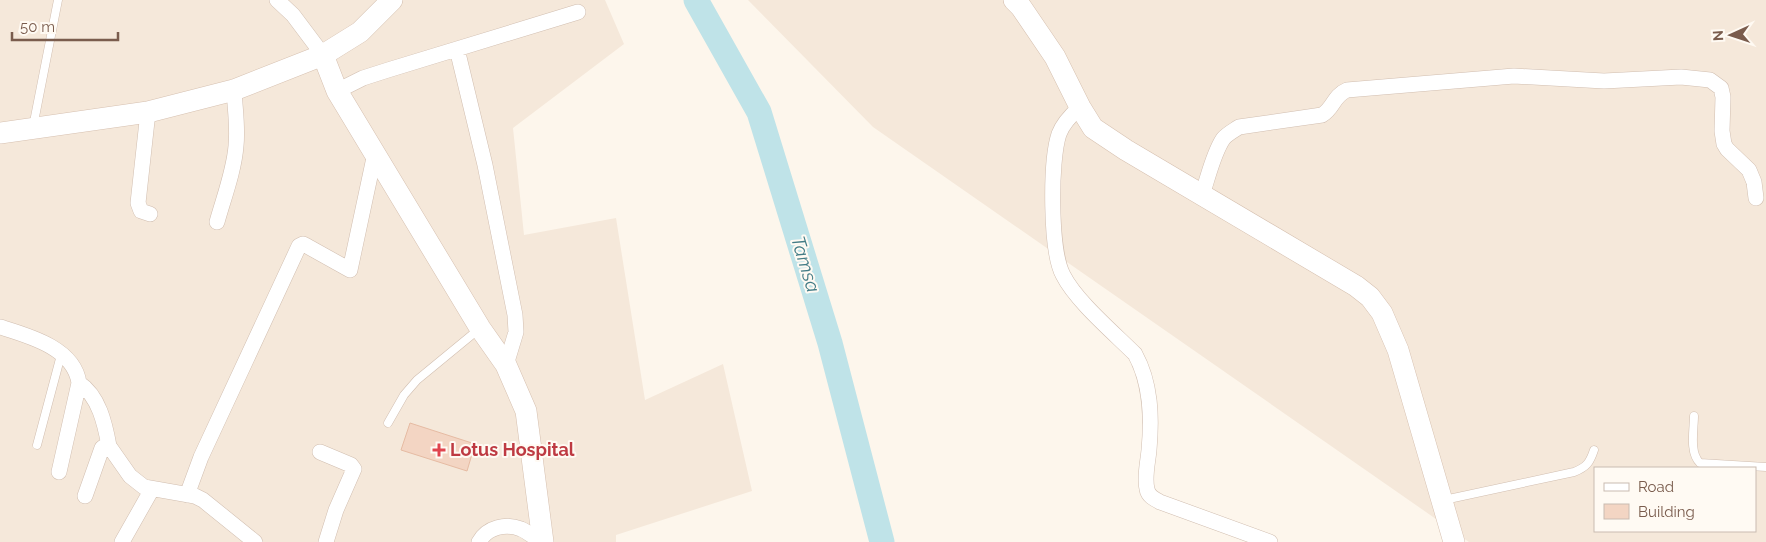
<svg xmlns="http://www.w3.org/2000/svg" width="1766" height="542" font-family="Raleway,sans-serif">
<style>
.residential{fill:#f5e8da;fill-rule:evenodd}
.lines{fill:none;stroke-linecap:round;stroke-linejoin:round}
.river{stroke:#bfe3e8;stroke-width:25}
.building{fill:#f3d5c3;stroke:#e6bba3}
.lane-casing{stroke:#d1beb0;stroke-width:9}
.street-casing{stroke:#d1beb0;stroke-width:16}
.secondary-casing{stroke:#d6c0b0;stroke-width:22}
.lane{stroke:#fff;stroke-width:8}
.street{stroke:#fff;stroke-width:15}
.secondary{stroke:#fff;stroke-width:21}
.health-dot{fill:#e0444e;stroke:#fffaf3;stroke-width:2}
.labels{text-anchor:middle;stroke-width:4;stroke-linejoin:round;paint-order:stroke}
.health-label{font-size:18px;font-weight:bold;fill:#be3a42;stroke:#fffaf3;text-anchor:start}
.water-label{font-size:19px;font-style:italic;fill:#437c86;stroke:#fffaf3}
</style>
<rect width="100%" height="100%" fill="#fdf6ec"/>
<!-- residential -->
<path class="residential" d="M0 0H605L624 44 513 128 524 235 616 218 645 400 723 364 752 491 616 535V542H0Z
M748 0H1766V542H1469L873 127ZM1595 468H1755V531H1595Z"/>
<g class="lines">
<!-- river -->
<path class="river" d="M696 0 759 112 830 343 882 542"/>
</g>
<!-- building -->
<path class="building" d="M410 423 475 444 467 471 401 450Z"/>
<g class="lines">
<defs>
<path id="lane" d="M33 127 58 0
M1694 416C1694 429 1689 453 1700 463L1766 467
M388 423 404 395 417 380 479 329
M37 445 61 355
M1444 500 1574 472C1587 467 1590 462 1594 450"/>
<path id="street" d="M277 0 293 15 323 55
M457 49 485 165 515 315 516 332 506 365
M337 91 363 78 388 70 578 12
M1080 107C1071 115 1063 123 1059 134 1050 161 1050 251 1063 275 1076 301 1114 333 1135 354 1151 383 1152 417 1149 450 1148 462 1144 477 1147 489 1148 496 1154 499 1160 502L1270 542
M148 112 138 203 141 211 150 214
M1202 195C1208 178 1213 154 1223 139 1227 134 1233 131 1239 127L1322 115C1334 108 1333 96 1347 90L1514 76 1604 81 1681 77 1710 80 1721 88 1723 97 1722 131 1724 144 1727 149 1749 170 1754 182 1756 198
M217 222C224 197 234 171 236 146 238 127 235 109 234 90
M0 327C29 336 74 348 79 383L59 472
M79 383C99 396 105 424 109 446
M320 452 351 465 354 469 336 510 326 542
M187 495 201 457 299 246 303 244 307 246 350 270 375 153
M85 496 102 448 105 446H109L130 476 144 487 195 496 203 500 255 542
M122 542 152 489
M479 542C487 527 506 523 521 529 528 532 535 538 541 542"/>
<path id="secondary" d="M1014 0 1021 7 1055 57 1080 107 1093 128 1126 150 1356 286 1370 297 1382 313 1398 350 1454 542
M323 55 337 91 480 328 506 365 526 411 543 542
M0 133 148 112 234 90 323 55 360 32 392 0"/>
</defs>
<!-- lane casing -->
<use href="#lane" class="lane-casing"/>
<!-- street casing -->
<use href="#street" class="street-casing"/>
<!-- secondary casing -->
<use href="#secondary" class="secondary-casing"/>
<!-- lane -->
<use href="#lane" class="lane"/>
<!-- street -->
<use href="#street" class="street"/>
<!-- secondary -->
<use href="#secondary" class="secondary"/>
</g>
<!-- markers -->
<path class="health-dot" d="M436.5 442.5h5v5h5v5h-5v5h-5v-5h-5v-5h5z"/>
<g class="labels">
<!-- health labels -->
<g class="health-label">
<text x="450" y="456">Lotus Hospital</text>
</g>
<!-- water labels -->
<g class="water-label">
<text transform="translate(806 264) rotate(73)" y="7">Tamsa</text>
</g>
</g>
<!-- legend -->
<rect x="1594" y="467" width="162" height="65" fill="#fffaf3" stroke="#cabbb1"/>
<rect x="1604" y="483" width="25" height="8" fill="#ffffff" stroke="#cabbb1"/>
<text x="1638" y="492" font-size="15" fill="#7a5c4d">Road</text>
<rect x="1604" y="504" width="25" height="15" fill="#f3d5c3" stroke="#cabbb1"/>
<text x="1638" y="517" font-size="15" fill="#7a5c4d">Building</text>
<!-- north arrow -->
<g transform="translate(1731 35) rotate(267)" stroke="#fffaf3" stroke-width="4" paint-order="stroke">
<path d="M0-4L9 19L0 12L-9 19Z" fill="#7a5c4d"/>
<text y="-8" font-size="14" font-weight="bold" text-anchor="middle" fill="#7a5c4d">N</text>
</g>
<!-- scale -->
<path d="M12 32v8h106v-8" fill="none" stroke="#7a5c4d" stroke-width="2.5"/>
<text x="20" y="32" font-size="15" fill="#7a5c4d" stroke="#fffaf3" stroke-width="4" paint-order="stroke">50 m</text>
</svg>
